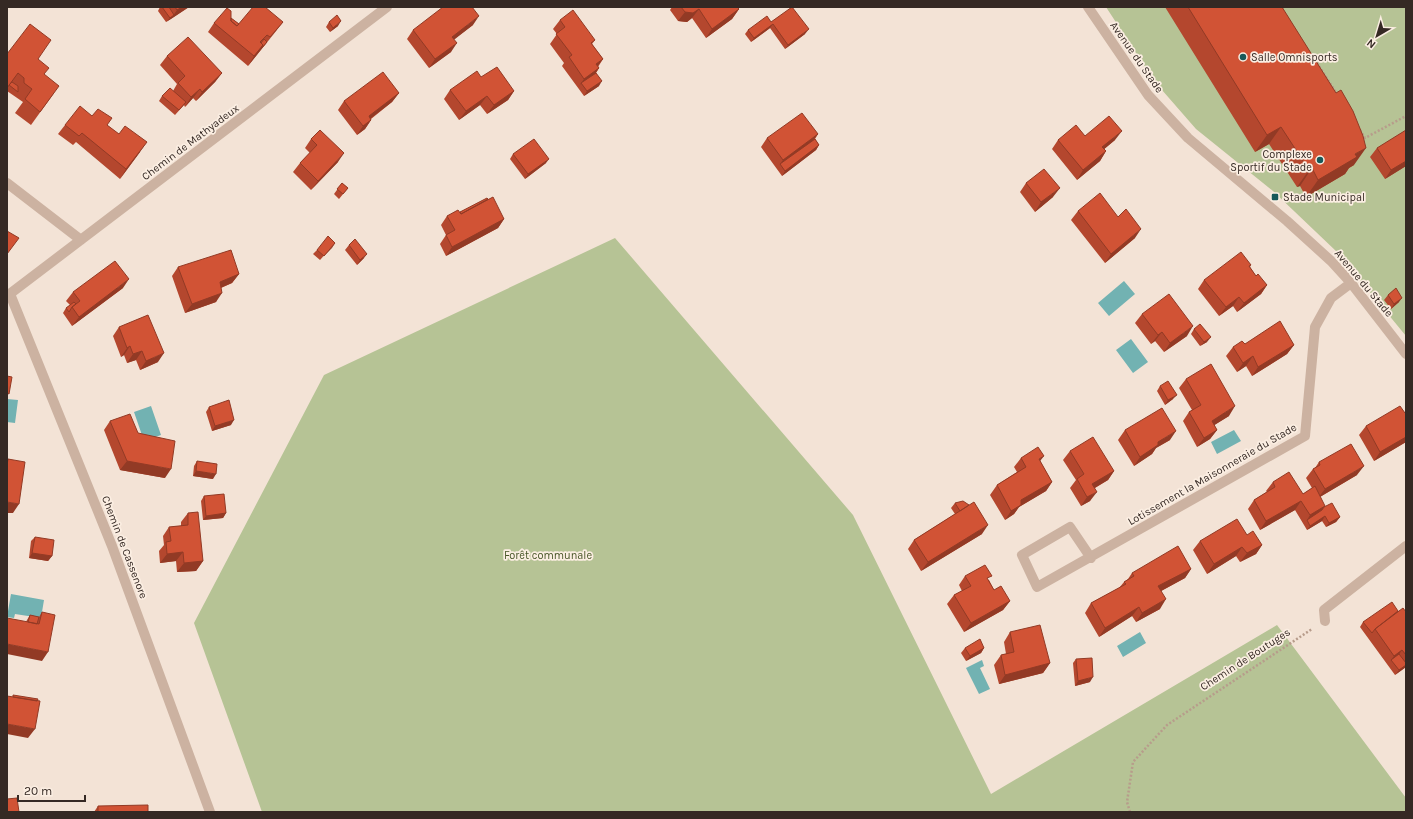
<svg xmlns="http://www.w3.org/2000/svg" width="1413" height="819" font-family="Karla,sans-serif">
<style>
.green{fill:#b6c395}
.water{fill:#72b2b2}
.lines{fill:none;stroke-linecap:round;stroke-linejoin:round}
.path{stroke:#b79c8b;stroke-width:2.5;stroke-dasharray:2 2;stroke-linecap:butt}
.lane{stroke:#ccb2a1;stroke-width:10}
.street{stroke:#ccb2a1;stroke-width:10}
.wall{fill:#b4472e}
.shaded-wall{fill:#923a25}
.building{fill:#d15335;stroke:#923a25}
.poi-dot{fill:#17595a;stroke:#fbeee2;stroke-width:1.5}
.labels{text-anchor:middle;stroke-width:3.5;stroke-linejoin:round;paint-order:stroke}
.street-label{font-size:11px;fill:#352924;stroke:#fbeee2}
.poi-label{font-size:11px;fill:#352924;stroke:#fbeee2;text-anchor:start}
.park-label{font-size:11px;fill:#475526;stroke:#fbeee2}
</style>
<rect width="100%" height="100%" fill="#f3e3d6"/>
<!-- green -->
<path class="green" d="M1106 7H1406V336L1337 252 1273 191 1196 129 1155 82Z
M615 238 853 515 991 794 1277 625 1406 798V812H262L194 623 324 375Z"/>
<!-- water -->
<path class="water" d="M1124 281 1135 294 1109 316 1098 303Z
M1131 339 1148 362 1133 373 1116 350Z
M7 399 18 400 15 423 7 422Z
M151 406 161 435 144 441 134 412Z
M1234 430 1241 441 1217 454 1211 442Z
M11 594 44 600 41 618 15 614 14 618 7 617Z
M1140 632 1146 643 1123 657 1117 646Z
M982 660 984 666 980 668 990 689 979 694 966 668Z"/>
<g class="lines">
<!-- path -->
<path class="path" d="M1317 63 1337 94
M1360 130 1365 138 1406 116
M1130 812 1127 802 1133 762 1167 725 1312 629"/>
<!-- lane -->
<path class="lane" d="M1325 621 1324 610 1406 546"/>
<!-- street -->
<path class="street" d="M1088 7 1148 95 1188 138 1287 221 1331 261 1351 283 1406 354
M7 183 81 240
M10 294 112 546 210 812
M7 296 387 7
M1091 558 1070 527 1022 555 1037 587 1305 436 1315 327 1331 298 1351 283"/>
</g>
<!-- wall -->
<path class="wall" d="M160 7H189L166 22 158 11Z
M672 7H737L739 9 732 19 706 38 692 18 687 22 678 21 670 10Z
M1165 7H1282L1354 165 1349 168 1345 174 1306 197 1300 186 1297 187 1269 144 1255 152Z
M231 18 239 24 283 22 276 31 248 66 208 32 214 23Z
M560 20 595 40 592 44 603 59 598 67 599 68 596 73 599 86 584 96 562 66 564 63 550 44 557 34 553 29Z
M329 22 338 26 330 32 326 27Z
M771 22 805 34 785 49 770 28 751 42 745 34 748 30Z
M473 25 454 39 451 52 429 68 407 39 413 30Z
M7 54 38 59 44 75 54 93 31 125 15 113 23 102 7 91Z
M167 56 222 73 215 82 196 101 193 98 185 107 184 105 175 115 159 101 162 96 173 91 177 84 160 65Z
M481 77 514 91 508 100 487 114 480 105 459 120 444 99 450 90Z
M399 93 392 102 371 119V120L365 129 357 135 338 110 344 101Z
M92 116 107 125 140 152 120 179 76 142 73 145 58 134 65 125Z
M818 134 815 139 819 145 816 150 782 176 761 147 767 138Z
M1085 136 1115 140 1104 149 1106 151 1100 161 1077 180 1052 149 1058 140Z
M311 139 338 162 311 190 293 172 300 163 310 153 305 148Z
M1377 148 1406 166 1385 179 1370 157Z
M513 154 546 163 525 179 510 159Z
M342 183 348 188 339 199 334 194Z
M1026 183 1053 197 1035 212 1020 192Z
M488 199 504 219 498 228 446 256 440 244 446 235 441 225 447 216 460 212Z
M1078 211 1118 217 1135 238 1105 263 1071 220Z
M335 243 320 260 313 254 317 250Z
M349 245 364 258 357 265 345 250Z
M1251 265 1250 267 1256 276 1267 285 1261 294 1237 312 1233 306 1219 316 1198 289 1204 280Z
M178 267 239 274 232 283 221 288 216 302 185 313 172 276Z
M123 288 72 326 63 313 66 308 70 305 66 301 73 292Z
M1388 295 1399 302 1391 309 1384 300Z
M1142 314 1187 336 1164 352 1155 341 1151 344 1135 323Z
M119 327 158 362 140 370 136 360 127 363 124 355 121 357 113 336Z
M1194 329 1207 342 1200 346 1191 334Z
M1245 344 1294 345 1287 354 1252 376 1246 366 1237 372 1226 356 1233 347Z
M1186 379 1229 416 1214 425 1217 430 1210 439 1197 447 1183 421 1189 412 1192 410 1179 388Z
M1160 386 1173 399 1165 405 1157 391Z
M209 407 231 425 212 431 206 412Z
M1406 412V442L1374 461 1359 435 1366 426Z
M110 421 138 433 165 478 120 470 104 430Z
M1125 430 1170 440 1156 448 1152 454 1134 466 1118 440Z
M1070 451 1114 471 1108 480 1095 488 1090 501 1081 506 1070 488 1076 480 1063 460Z
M1021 458 1040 461 1052 482 1046 491 1019 507 1014 514 1005 520 990 495 997 485 1017 472 1014 467Z
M197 461 213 479 193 476 194 466Z
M1319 462 1357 475 1320 497 1324 507 1340 517 1336 522 1326 527 1322 521 1307 530 1295 510 1260 530 1248 509 1254 500 1267 492 1266 491 1273 482 1303 494 1312 488 1306 478 1313 469 1315 468Z
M204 496 226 513 223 518 203 520 201 501Z
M955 503 982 534 921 571 908 549 914 540 955 514 951 508Z
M188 513 203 561 196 571 177 572 176 561 160 563 159 551 164 545 163 536 169 527 181 526V522Z
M1247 535 1262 545 1256 554 1240 562 1236 556 1207 574 1193 550 1200 541Z
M35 537 52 556 48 561 29 558 31 541Z
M1191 569 1185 578 1161 591 1160 609 1136 622 1132 616 1099 637 1085 613 1091 603 1119 588 1124 582 1128 579 1132 573Z
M965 576 989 580 994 590 1010 601 1003 610 964 632 947 604 954 595 962 591 959 585Z
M1398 611 1406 612V667L1395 675 1360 627 1363 622Z
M42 612V661L26 622 27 620 30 615 39 617Z
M1010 632 1050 663 1043 673 999 684 994 665 1001 655 1006 654 1004 642Z
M965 648H984L981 653 966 661 961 653Z
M1076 659 1090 682 1075 686 1073 663Z
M98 806 148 812H94Z"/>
<!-- shaded-wall -->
<path class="shaded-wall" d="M182 7H189L171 19 177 10Z
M699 9 692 18 687 22 678 21 685 12Z
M739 9 732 19 706 38 712 29Z
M174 15 171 19 166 22 170 18Z
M479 16 473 25 446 46 452 37Z
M341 21 338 26 330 32 333 28Z
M283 22 276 31 248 66 254 56 263 45 267 42Z
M773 24 770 28 751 42 754 38Z
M809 29 805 34 785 49 788 45Z
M457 43 451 52 429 68 435 59Z
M603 59 596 68V64Z
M599 68 593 77 581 83 578 88 584 79Z
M222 73 215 82 196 101 202 92Z
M602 81 599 86 584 96 587 91Z
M200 89 193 98 185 107 191 97Z
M514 91 508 100 487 114 494 105Z
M399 93 392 102 362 125 369 116Z
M487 96 480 105 459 120 466 111Z
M371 120 365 129 357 135 363 126Z
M1281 127 1269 144 1255 152 1267 135Z
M1122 131 1115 140 1096 156 1102 147Z
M818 134 811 143 780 164 783 160Z
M147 142 140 152 120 179 126 169Z
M819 145 816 150 782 176 785 171Z
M1366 148 1354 165 1349 168 1345 174 1306 197 1318 180 1355 154Z
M1106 151 1100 161 1077 180 1083 170Z
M344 153 338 162 311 190 318 181Z
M549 159 546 163 525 179 528 174Z
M1406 161V166L1385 179 1391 170Z
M1312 168 1300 186 1297 187 1309 170Z
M1060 188 1053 197 1035 212 1041 202Z
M504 219 498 228 446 256 452 247Z
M1141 229 1135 238 1105 263 1111 254Z
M335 243 332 248 320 260 324 256Z
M367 254 364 258 357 265 360 260Z
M239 274 232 283 213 291 220 282Z
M129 279 123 288 72 326 79 317Z
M1267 285 1261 294 1237 312 1244 303Z
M222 293 216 302 185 313 192 304Z
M1239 297 1233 306 1219 316 1226 307Z
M1402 298 1399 302 1391 309 1394 304Z
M1193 326 1187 336 1164 352 1170 343Z
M1162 332 1155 341 1151 344 1158 335Z
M1211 337 1207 342 1200 346 1204 342Z
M1294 345 1287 354 1252 376 1258 367Z
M130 346 124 355 121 357 127 348Z
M142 351 136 360 127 363 133 354Z
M164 353 158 362 140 370 146 361Z
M1253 356 1246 366 1237 372 1243 363Z
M1177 395 1173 399 1165 405 1168 400Z
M1235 406 1229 416 1205 431 1212 421Z
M234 420 231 425 212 431 215 426Z
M1217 430 1210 439 1197 447 1204 438Z
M1176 431 1170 440 1156 448 1152 454 1134 466 1140 457 1158 442Z
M1406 437V442L1374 461 1380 452Z
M1044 456 1037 465 1039 459Z
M127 461 171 469 165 478 120 470Z
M1364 466 1357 475 1318 498 1325 489Z
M196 471 216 474 213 479 193 476Z
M1114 471 1108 480 1086 493 1092 484Z
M1052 482 1046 491 1019 507 1014 514 1005 520 1011 511 1021 500Z
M1097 492 1090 501 1081 506 1087 497Z
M1301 501 1295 510 1260 530 1266 521Z
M7 502 19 504 13 513H7Z
M1325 506 1319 515 1307 520 1310 515Z
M226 513 223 518 203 520 206 516Z
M1325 516 1322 521 1307 530 1310 526Z
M1340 517 1336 522 1326 527 1329 523Z
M988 525 982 534 921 571 928 562Z
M1262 545 1256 554 1240 562 1247 553Z
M1242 547 1236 556 1207 574 1214 564Z
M183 552 176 561 160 563 167 554Z
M32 553 52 556 48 561 29 558Z
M203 561 196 571 177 572 184 563Z
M1191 569 1185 578 1152 596 1158 586Z
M1166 599 1160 609 1136 622 1142 613Z
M1010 601 1003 610 964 632 971 623Z
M1139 607 1132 616 1099 637 1105 628Z
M7 644 48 652 42 661 7 654Z
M984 648 981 653 966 661 970 656Z
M1402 650 1396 659 1391 660 1394 656Z
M1050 663 1043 673 999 684 1005 675Z
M1406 665V667L1395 675 1399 670Z
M1093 677 1090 682 1075 686 1078 681Z
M7 724 35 729 28 738 7 734Z"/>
<!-- building -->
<path class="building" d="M162 7H169L174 15 170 18Z
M175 7H182L177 10Z
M253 7H265L283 22 270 37 267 35 260 42 263 45 254 56 214 23 227 8 231 11V21L237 26Z
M443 7H472L479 16 452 37 457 43 435 59 413 30Z
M681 7H737L739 9 712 29 699 9 693 13 685 12Z
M792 7 809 29 788 45 773 24 754 38 748 30 767 16 771 22Z
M1188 7H1282L1336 93 1341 90 1353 111 1363 136 1366 148 1355 154 1357 157 1318 180 1312 168 1309 170 1281 127 1267 135Z
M573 10 595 40 591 43 603 59 596 64 599 68 584 79 569 57 572 55 556 34 565 27 560 20Z
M337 15 341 21 333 28 329 22Z
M231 18 239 24 237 26 231 21Z
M30 24 51 40 38 59 49 68 44 74 59 86 40 112 25 99 32 89 24 83V78L18 73 7 88V54Z
M188 37 222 73 202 92 200 89 191 97 178 83 185 76 167 56Z
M264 39 267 42 260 50 263 45 261 43Z
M497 67 514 91 494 105 487 96 466 111 450 90 477 71 481 77Z
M383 72 399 93 369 116 371 120 363 126 344 101Z
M596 73 602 81 587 91 581 83Z
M12 82 18 86V92L9 85Z
M170 88 186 102 179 110 162 96Z
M80 106 92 116 98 109 112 118 107 125 119 134 125 126 147 142 126 169 82 133 79 136 65 125Z
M802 113 818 134 783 160 767 138Z
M1109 116 1122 131 1102 147 1106 151 1083 170 1058 140 1076 125 1085 136Z
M320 130 344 153 318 181 300 163 317 145 311 139Z
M1406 130V161L1391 170 1377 148Z
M534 139 549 159 528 174 513 154Z
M815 139 819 145 785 171 780 164Z
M1044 169 1060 188 1041 202 1026 183Z
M342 183 348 188 343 194 337 189Z
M1100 193 1118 217 1126 209 1141 229 1111 254 1078 211Z
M493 197 504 219 452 247 446 235 455 230 447 216 458 210 461 214Z
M487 198 488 199 461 214 460 212Z
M7 231 19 238 7 254Z
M328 236 335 243 324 256 317 250Z
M355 239 367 254 360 260 349 245Z
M231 250 239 274 220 282 222 293 192 304 178 267Z
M1241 252 1251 265 1249 266 1256 276 1258 274 1267 285 1244 303 1239 297 1226 307 1204 280Z
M115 261 129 279 79 317 72 307 80 301 73 292Z
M1396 288 1402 298 1394 304 1388 295Z
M1169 294 1193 326 1170 343 1162 332 1158 335 1142 314Z
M74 302 76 304 72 307 69 312 66 308Z
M148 315 164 353 146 361 142 351 133 354 130 346 127 348 119 327Z
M1280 321 1294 345 1258 367 1253 356 1243 363 1233 347 1242 341 1245 344Z
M1200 324 1211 337 1204 342 1194 329Z
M1211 364 1235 406 1212 421 1217 430 1204 438 1189 412 1201 405 1186 379Z
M7 376 12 377 9 394 7 393Z
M1168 381 1177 395 1168 400 1160 386Z
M229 400 234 420 215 426 209 407Z
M1400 406 1405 413 1406 412V437L1380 452 1366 426Z
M1162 408 1176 431 1158 442V445L1140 457 1125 430Z
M130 414 138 433 175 441 171 469 127 461 110 421Z
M1093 437 1114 471 1092 484 1097 492 1087 497 1077 479 1084 474 1070 451Z
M1351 444 1364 466 1325 489 1313 469 1320 465 1319 462Z
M1038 447 1044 456 1039 459 1052 482 1021 500V505L1011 511 997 485 1026 467 1021 458Z
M8 459 25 462 19 504 7 502V465Z
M197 461 217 464 216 474 196 471Z
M1289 472 1303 494 1315 486 1325 506 1310 515 1301 501 1266 521 1254 500 1275 487 1273 482Z
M224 494 226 513 206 516 204 496Z
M963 501 969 505 960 511 955 503Z
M974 502 988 525 928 562 914 540Z
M1332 503 1340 517 1329 523 1325 516 1310 526 1307 520 1322 510 1324 507Z
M198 512 203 561 184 563 183 552 167 554 166 542 171 541 169 527 188 525V513Z
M1237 519 1247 535 1253 531 1262 545 1247 553 1242 547 1214 564 1200 541Z
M35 537 54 540 52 556 32 553Z
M1178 546 1191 569 1158 586 1166 599 1142 613 1139 607 1105 628 1091 603 1126 584 1124 582 1134 576 1132 573Z
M985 565 992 576 987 578 994 590 1001 586 1010 601 971 623 954 595 971 586 965 576Z
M1392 602 1398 611 1375 629 1372 633 1363 622Z
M1403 608 1406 612V655L1402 650 1394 656 1375 629Z
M42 612 55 615 48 652 7 644V618L39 624Z
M30 615 39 617 37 624 28 622Z
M1040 625 1050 663 1005 675 1001 655 1014 652 1010 632Z
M980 639 984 648 970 656 965 648Z
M1399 654 1406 663V665L1399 670 1391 660Z
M1092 658 1093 677 1078 681 1076 659Z
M13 695 38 699 37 701 13 697Z
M7 696 40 701 35 729 7 724Z
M17 798 19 812H7V799Z
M148 805V812H98V806Z"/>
<!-- markers -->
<g class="poi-dot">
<circle cx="1243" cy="57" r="4"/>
<circle cx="1320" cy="160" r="4"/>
<rect x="1271" y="193" width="8" height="8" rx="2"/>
</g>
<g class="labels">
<!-- street labels -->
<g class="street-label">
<text transform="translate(1137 57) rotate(55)" y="4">Avenue du Stade</text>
<text transform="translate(190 142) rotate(-37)" y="4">Chemin de Mathyadeux</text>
<text transform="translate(1364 283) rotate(50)" y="4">Avenue du Stade</text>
<text transform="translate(1212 474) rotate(-30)" y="4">Lotissement la Maisonneraie du Stade</text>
<text transform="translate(125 547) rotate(69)" y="4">Chemin de Cassenore</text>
<text transform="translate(1245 659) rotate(-33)" y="4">Chemin de Boutuges</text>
</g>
<!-- poi labels -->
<g class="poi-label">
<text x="1251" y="61">Salle Omnisports</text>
<text x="1312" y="158" text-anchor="end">Complexe<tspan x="1312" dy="13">Sportif du Stade</tspan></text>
<text x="1283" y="201">Stade Municipal</text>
</g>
<!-- park labels -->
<g class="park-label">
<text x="548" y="559">Forêt communale</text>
</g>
</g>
<!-- border -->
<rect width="1413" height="819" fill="none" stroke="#352924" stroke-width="16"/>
<!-- north arrow -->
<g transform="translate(1377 36) rotate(218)" stroke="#fbeee2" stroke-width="3" paint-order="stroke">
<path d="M0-3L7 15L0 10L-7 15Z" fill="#352924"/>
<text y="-6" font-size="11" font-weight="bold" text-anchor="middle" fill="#352924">N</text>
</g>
<!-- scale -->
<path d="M18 795v6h67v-6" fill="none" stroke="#352924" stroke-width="2"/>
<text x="24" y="795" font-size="12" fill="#352924" stroke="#fbeee2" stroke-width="3" paint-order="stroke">20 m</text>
</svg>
